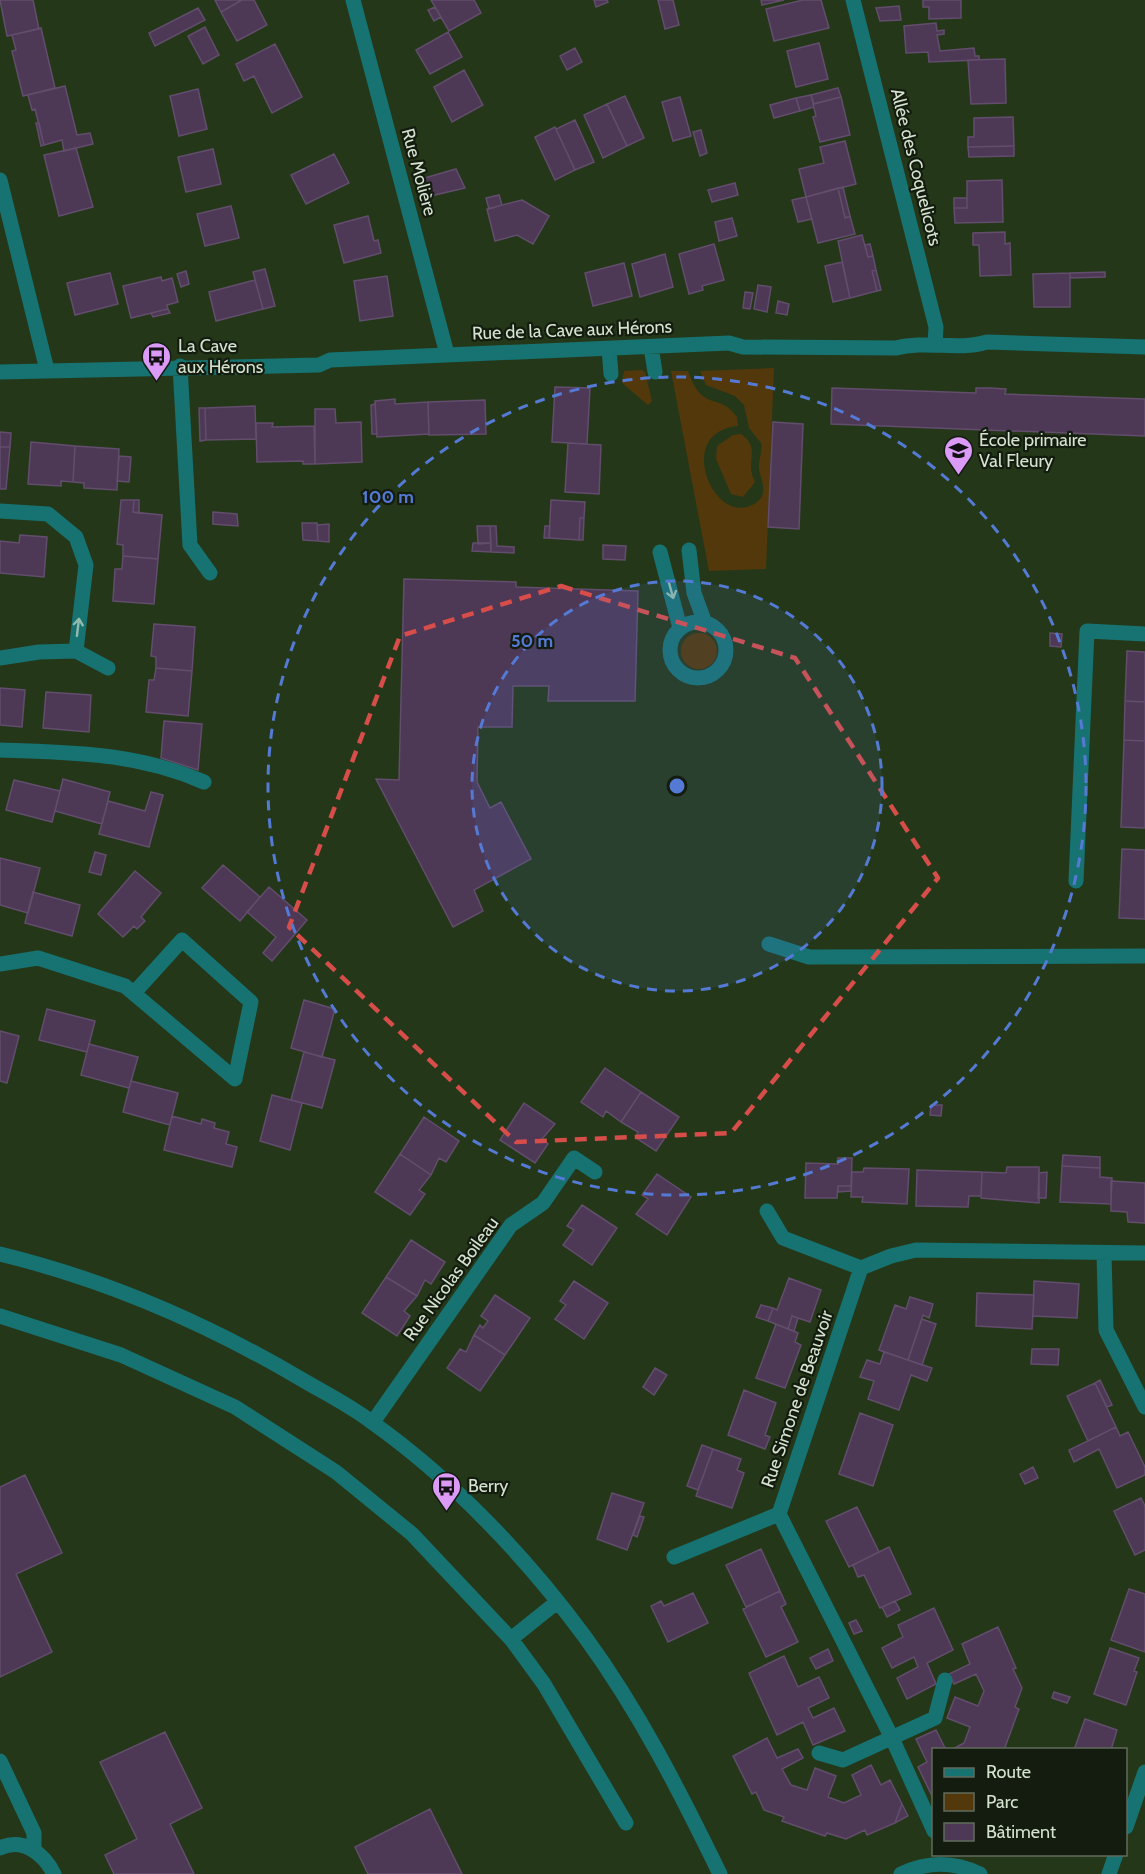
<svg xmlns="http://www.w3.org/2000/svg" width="1145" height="1874" font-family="Cabin,sans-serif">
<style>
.green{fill:#53380b}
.building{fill:#4d3856;stroke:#624d6c;stroke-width:1.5}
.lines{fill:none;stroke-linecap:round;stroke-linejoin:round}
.minor{stroke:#177272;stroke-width:15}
.oneway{stroke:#92bbae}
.marked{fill:none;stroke:#d64d49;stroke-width:4.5;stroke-dasharray:12 8;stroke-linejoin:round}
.ring{fill:none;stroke:#547ad5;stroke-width:3;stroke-dasharray:10 8}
.labels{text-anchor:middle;stroke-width:4.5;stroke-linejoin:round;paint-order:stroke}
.street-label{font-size:18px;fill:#d5e2cf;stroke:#131c0f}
.poi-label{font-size:18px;fill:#d5e2cf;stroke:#131c0f;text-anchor:start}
.centre{fill:#547ad5;stroke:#131c0f;stroke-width:3}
.ring-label{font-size:18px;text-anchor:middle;font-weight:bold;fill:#547ad5;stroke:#131c0f;stroke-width:4.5;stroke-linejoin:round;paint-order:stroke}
</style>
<rect width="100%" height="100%" fill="#243819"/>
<!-- green -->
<path class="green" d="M774 368 766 569 709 571 671 371H688C703 414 719 391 737 417L738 426C674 432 713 525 752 505 770 496 762 484 759 469 758 461 763 452 761 443L749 428 744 405 735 396 706 385 700 371Z
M642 370 645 372 652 401 648 405 622 383 624 371Z
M741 434C762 449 744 461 755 482L743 497 731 494 716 459 717 446 733 435Z
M681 651a18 18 0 1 1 36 0a18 18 0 1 1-36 0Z"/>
<!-- building -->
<path class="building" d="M0 0H33L39 29 7 36Z
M215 0H242L221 12Z
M242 0H254L267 25 237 41 221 12Z
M431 0H474L481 13 449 31Z
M594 0H607L608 2 596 7Z
M658 0H673L679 25 665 29Z
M761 0H784L762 5Z
M803 0H821L829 28 774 41 766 9Z
M923 0H961V18L929 19V7H923Z
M899 6 901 20 880 21 876 8Z
M435 7 441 17 434 21 428 10Z
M198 8 205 20 155 46 149 33Z
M936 23 937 31 944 30V34L937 35 940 51 974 48 975 56H979V60L929 62 928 52 906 53 904 26Z
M205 27 219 55 203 64 188 36Z
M41 28 55 88 23 96 12 51 16 50 12 35Z
M448 32 462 57 430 74 416 50Z
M819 43 828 79 796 87 787 51Z
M275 44 302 97 272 113 254 76 244 81 236 64Z
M575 48 582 62 567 70 560 56Z
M1005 59 1006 103 971 104 968 60Z
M464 70 483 105 452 122 434 87Z
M65 86 77 135 90 133 93 144 64 151 62 140 44 145 35 109 32 110 28 95Z
M838 88 841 97 814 104 811 95Z
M198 89 207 129 179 136 170 96Z
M811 95 814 107 800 111 796 98Z
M625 96 644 138 627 146 607 104Z
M680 97 691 136 673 141 662 102Z
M841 97 850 135 820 142 813 117 816 116 813 104Z
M796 98 800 111 774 118 770 105Z
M607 104 627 146 603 158 584 115Z
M1013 117 1014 146 968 147V137H974V118Z
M575 120 594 162 575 170 556 129Z
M36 123H39L44 145 41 146Z
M555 127 575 170 555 180 535 137Z
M701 130 707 153 700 156 693 132Z
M845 141 856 184 806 197 799 169 824 163 820 147Z
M1014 146V156L969 157 968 147Z
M76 148 93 207 59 216 44 155Z
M213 149 221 184 186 192 178 157Z
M334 154 349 183 306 204 291 175Z
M456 169 465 188 426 197 421 179Z
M1002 180 1003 222 955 223 954 208H967V181Z
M735 183 738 195 712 202 708 190Z
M843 187 850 216 845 218 838 188Z
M838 188 845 218 850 216 855 234 818 243 806 197Z
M499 195 502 205 489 209 486 198Z
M806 197 812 219 798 222 792 200Z
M954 198H967V208H954Z
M522 200 549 216 533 244 517 235 495 241 487 209Z
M231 206 239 238 205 246 197 214Z
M368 216 374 241 378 240 381 253 344 263 334 225Z
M732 218 737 236 719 241 715 222Z
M1005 232V244L1010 243 1011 275 980 276 979 245H973V233Z
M862 235 868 257 873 256 876 270 872 271 877 291 850 298 838 241Z
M714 244 724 280 702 286 703 290 689 294 679 254Z
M870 244 873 256 868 257 865 245Z
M665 254 673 287 640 297 632 264Z
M842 262 850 298 833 302 825 266Z
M624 263 632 296 593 306 585 273Z
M265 269 275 306 263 309 253 272Z
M876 270 881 290 877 291 872 271Z
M186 271 189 284 181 287 177 274Z
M1105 272V277L1070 278V273Z
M110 273 118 304 75 315 67 283Z
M1070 273V307H1034L1033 274Z
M387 276 393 316 360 321 354 281Z
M161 277 162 281 172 278 178 302 167 305 168 309 131 318 123 286Z
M255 280 263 309 216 321 209 292Z
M758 285 771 287 767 312 754 309Z
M745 292 753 293 750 309 743 308Z
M778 301 789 304 787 315 776 313Z
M168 309 170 313 153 317 151 313Z
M555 387 590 388 587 444 552 442Z
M832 388 976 393V388H990L1006 389 1005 394 1145 399V436L831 424Z
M395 399V404L428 402 429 434 377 437 375 401Z
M485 400 486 434 429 435 428 402Z
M375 404 377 434H372L371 405Z
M255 406 256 439 206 440 205 408Z
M199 408H205L206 440 200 441Z
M315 409H335L336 423 361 422 362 462 315 464Z
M773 422 803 424 799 529 768 527Z
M256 423H273L272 427 314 426 315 464H303V461L257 462Z
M0 432 11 433 10 447H0Z
M31 442 75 446 73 482 61 481V486L28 484Z
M568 443 601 445 599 494 565 492Z
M75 446 119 449 117 490 84 488V483L73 482Z
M0 447H10L6 489H0Z
M119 456 131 457 129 482 117 481Z
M121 500H134L133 512 162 515 158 559 123 556V545L117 544Z
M134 500H139V513L133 512Z
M551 500 585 502 584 518H580L579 540 549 538Z
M213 512 237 514 238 526 213 524Z
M580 518H584L583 540H579Z
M302 523H317L318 541 303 540Z
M329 524V542L318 541 317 525Z
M477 526H490L491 543 478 544Z
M490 526H496L497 546 514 547V553L491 552Z
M545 526H550L549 538H544Z
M20 535 47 537 44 577 0 573V541L19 543Z
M473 543H491V552L472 551Z
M603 545 626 546 625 560 603 559Z
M123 556 158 559 154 604 113 601 115 569H122Z
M404 579 516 582V587L638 591 635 701H548L549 686H513L512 727H478L477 782 490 808 501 802 531 859 474 890 483 911 453 927 376 779 399 780Z
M154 624 195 627 192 671 156 668V657L151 656Z
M1050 633 1062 634 1061 647 1050 646Z
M1127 651 1145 652V702L1125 701Z
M156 668 192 671 188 716 146 712 149 680H154Z
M0 688 25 690 22 727 0 725Z
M46 692 91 695 89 732 43 728Z
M1125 701 1145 702V741L1124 740Z
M164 721 202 724 198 770 161 758Z
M1124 740 1145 741V828L1121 827Z
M63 779 110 792 102 824 55 811Z
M14 780 60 791 52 822 6 810Z
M151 792 163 795 149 847 99 834 108 801 145 811Z
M1122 849 1145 850V919L1119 918Z
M95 852 106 855 101 875 89 872Z
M0 858 40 868 28 913 0 905Z
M223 865 260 897 240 921 202 888Z
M135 871 161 893 141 917 145 921 137 929 134 926 123 937 98 914Z
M269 887 307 920 272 961 263 953 276 937 247 912Z
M33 892 80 905 72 936 25 923Z
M304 1000 335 1009 322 1057 291 1048Z
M47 1009 95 1021 87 1052 39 1040Z
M0 1031 19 1036 7 1083 0 1081Z
M89 1044 138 1057 129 1088 81 1075Z
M304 1052 335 1060 322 1108 291 1100Z
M605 1068 641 1092 621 1122 606 1111 603 1117 581 1102Z
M131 1081 178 1093 170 1125 123 1112Z
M641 1092 679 1117 656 1151 636 1138 638 1132 621 1122Z
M272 1095 302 1103 290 1150 260 1141Z
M524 1103 555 1124 542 1139 548 1144 535 1163 500 1140Z
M931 1105H942L941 1116 930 1115Z
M172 1116 201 1124 202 1119 215 1123 214 1128 229 1132 226 1144 237 1147 232 1167 164 1150Z
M424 1117 459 1141 446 1162 439 1158 431 1175 400 1154Z
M400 1154 431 1175 419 1190 425 1194 410 1215 375 1192Z
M1063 1155 1100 1157V1168L1062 1166Z
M838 1158H852L851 1186H838L837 1198H805L806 1163 838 1164Z
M1062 1166 1100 1168V1177L1112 1178 1111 1204 1060 1202Z
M1007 1167H1039V1203L981 1198 982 1172 1006 1173Z
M864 1168 909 1169 907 1204 862 1202 863 1197H851L852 1172H863Z
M917 1170 982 1172 981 1196H969L968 1207 916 1206Z
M1047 1172 1046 1198H1038L1039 1173Z
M657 1174 691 1197 667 1235 636 1214 648 1199 642 1195Z
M1111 1181 1145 1183V1223L1128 1222 1127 1212 1111 1211Z
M838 1186H851V1191L838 1192Z
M582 1205 617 1228 592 1265 563 1245 574 1230 567 1226Z
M411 1240 445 1262 431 1284 425 1280 417 1296 386 1277Z
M386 1277 417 1296 404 1311 410 1316 397 1336 362 1313Z
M789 1278 821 1290 810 1322 792 1316 788 1329 768 1321 773 1308 777 1310Z
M574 1281 608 1303 584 1339 555 1319 566 1305 560 1301Z
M1034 1281 1079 1284 1077 1318 1033 1316Z
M977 1293 1034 1295 1032 1329 976 1326Z
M495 1295 530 1318 505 1355 474 1335 480 1325 483 1328 488 1321 481 1316Z
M910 1297 933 1304 929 1318 923 1315 908 1360 879 1350 895 1305 906 1309Z
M761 1305 773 1308 768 1321 756 1317Z
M792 1316 798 1318 794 1331 788 1329Z
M922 1319 936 1324 922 1365 908 1360Z
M776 1324 798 1333 795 1342 801 1345 785 1388 756 1378Z
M474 1335 505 1355 480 1391 447 1368 460 1349 466 1352Z
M1032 1349H1059L1058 1365 1031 1364Z
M884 1352 932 1368 927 1381 911 1375 899 1410 868 1399 874 1381 860 1377 867 1360 880 1364Z
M655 1368 667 1375 654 1395 643 1387Z
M1100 1380 1112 1405 1107 1407 1095 1383Z
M1095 1383 1116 1427 1088 1441 1067 1396Z
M744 1390 776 1403 765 1435 770 1437 765 1449 728 1435Z
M860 1413 893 1425 873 1486 839 1474Z
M1116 1427 1120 1436 1128 1432 1145 1467V1475L1117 1488 1099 1449 1074 1462 1069 1450Z
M702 1445 713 1449 698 1490 687 1486Z
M713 1449 741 1459 737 1470 744 1473 732 1508 696 1496Z
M1033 1467 1038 1478 1025 1484 1020 1474Z
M25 1475 62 1553 16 1574 52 1652 0 1677V1487Z
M612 1493 644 1503 627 1550 597 1539Z
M1141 1498 1145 1506V1550L1135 1555 1114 1511Z
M857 1507 879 1552 849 1567 826 1521Z
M640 1516 644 1517 637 1537 633 1535Z
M889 1547 911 1594 880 1608 864 1575 858 1577 853 1565Z
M761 1549 780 1591 746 1607 726 1565Z
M1129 1589 1145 1594V1652L1111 1640Z
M780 1591 786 1604 781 1607 798 1642 766 1657 743 1609Z
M693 1593 708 1623 668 1642 651 1606 661 1601 664 1606Z
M895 1601 900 1610 887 1617 882 1607Z
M934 1608 953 1650 927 1663 936 1684 907 1699 897 1678 918 1667 914 1657 892 1668 882 1648 903 1637 898 1625Z
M856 1620 862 1631 854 1634 849 1623Z
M998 1627 1016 1668 1013 1669 1022 1688 1015 1707 1019 1709 1004 1750H951L964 1743 970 1727 947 1718 955 1697 978 1706 984 1691 976 1674 954 1684 949 1674 970 1664 962 1644Z
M1110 1648 1139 1658 1134 1671 1137 1672 1126 1705 1094 1694Z
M828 1649 833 1661 816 1669 810 1658Z
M784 1656 798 1687 819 1677 829 1698 808 1708 813 1718 834 1708 845 1731 813 1745 803 1722 777 1735 749 1673Z
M1054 1692 1070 1697 1067 1703 1052 1698Z
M1085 1719 1117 1730 1111 1750H1074Z
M936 1730 946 1750H934V1800L918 1767 927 1762 916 1739Z
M165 1732 202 1808 170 1824 194 1874H114L105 1855 137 1839 100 1762Z
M767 1738 777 1758 798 1749 803 1758 782 1769 791 1785 807 1790 815 1768 836 1776 828 1797 844 1803 861 1795 852 1775 871 1765 881 1785 890 1780 902 1804 895 1823 867 1835 865 1830 846 1839 827 1833 825 1836 782 1821 784 1817 764 1810 756 1792 752 1794 733 1756Z
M902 1804 908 1816 895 1823Z
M430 1809 462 1874H368L355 1847Z"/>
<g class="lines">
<!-- minor -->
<path class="minor" d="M353 0 447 354
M853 0 936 327 935 345
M0 180 47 370
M651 347 655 372
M609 349 611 374
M180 366 190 545 210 573
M0 372 319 365 330 360 729 343 743 347 896 348C926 340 957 351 987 342L1145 347
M0 511 48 514 76 537 86 565 76 651 39 652 0 658
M689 550 694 593 705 623
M660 552 680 628
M670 650a28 28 0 1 1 56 0a28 28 0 1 1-56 0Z
M76 651 108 668
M0 750C74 753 134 752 204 782
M1076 881 1087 631 1145 634
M769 944 809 957 1145 956
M0 964 38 958 125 986 235 1079 251 1002 182 940 134 993
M767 1211 783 1238 861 1268
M0 1254C107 1280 206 1323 301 1379 325 1393 351 1406 373 1423 453 1480 527 1558 585 1637 639 1711 680 1792 720 1874
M1104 1254 1106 1330 1145 1407
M0 1316 121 1355 235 1407 336 1472 412 1534 511 1639 544 1684 626 1823
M373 1422 511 1225 543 1203 574 1158 595 1172
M674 1557 779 1514
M511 1639 557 1602
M819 1753 843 1760 935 1718 945 1680
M0 1761 34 1833V1850
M1126 1827 1145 1772
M934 1831 892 1738 779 1514 861 1268 891 1256 916 1250 1145 1253
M0 1848C23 1837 44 1854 54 1874
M901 1874C928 1861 953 1861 980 1874
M1109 1874 1116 1854"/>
</g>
<!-- one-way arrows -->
<defs><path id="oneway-shaft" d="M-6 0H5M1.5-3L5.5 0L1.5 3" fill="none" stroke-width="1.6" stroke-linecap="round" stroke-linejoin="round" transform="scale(1.5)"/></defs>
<g class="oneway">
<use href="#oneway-shaft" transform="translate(671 590) rotate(74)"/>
<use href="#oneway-shaft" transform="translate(78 627) rotate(-83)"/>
</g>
<!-- marked area -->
<path class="marked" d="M561 586 795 658 938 878 731 1133 516 1142 289 927 400 636Z"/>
<!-- distance rings -->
<circle cx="677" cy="786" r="205" fill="#547ad5" fill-opacity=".12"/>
<g class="ring">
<circle cx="677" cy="786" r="205"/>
<circle cx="677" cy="786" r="409"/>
</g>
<!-- icons -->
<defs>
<symbol id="bus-pin" viewBox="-11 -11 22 30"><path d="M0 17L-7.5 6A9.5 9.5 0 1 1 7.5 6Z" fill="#da9af6" stroke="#131c0f"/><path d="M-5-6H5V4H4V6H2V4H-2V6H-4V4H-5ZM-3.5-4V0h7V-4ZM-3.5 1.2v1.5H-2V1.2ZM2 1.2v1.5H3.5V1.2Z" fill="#111"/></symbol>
<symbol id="school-pin" viewBox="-11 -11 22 30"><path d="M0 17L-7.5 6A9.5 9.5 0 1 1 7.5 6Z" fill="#da9af6" stroke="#131c0f"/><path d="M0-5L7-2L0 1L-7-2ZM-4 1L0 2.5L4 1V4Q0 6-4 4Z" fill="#111"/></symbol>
</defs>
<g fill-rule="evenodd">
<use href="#bus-pin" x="140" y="340" width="33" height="45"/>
<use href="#school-pin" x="942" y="434" width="33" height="45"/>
<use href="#bus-pin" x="430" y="1470" width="33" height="45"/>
</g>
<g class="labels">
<!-- street labels -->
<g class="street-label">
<text transform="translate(916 167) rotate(76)" y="6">Allée des Coquelicots</text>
<text transform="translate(419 172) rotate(75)" y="6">Rue Molière</text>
<text transform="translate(572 330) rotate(-2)" y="6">Rue de la Cave aux Hérons</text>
<text transform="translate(451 1279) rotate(-54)" y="6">Rue Nicolas Boileau</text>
<text transform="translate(797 1399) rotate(-71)" y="6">Rue Simone de Beauvoir</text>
</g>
<!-- poi labels -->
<g class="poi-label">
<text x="178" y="352">La Cave<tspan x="178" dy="21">aux Hérons</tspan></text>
<text x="979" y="446">École primaire<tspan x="979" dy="21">Val Fleury</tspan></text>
<text x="468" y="1492">Berry</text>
</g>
</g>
<circle cx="677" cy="786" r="9" class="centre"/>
<g class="ring-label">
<text x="388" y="503">100 m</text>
<text x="532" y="647">50 m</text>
</g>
<!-- legend -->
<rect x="932" y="1748" width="195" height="108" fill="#131c0f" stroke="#616b5c" stroke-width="1.5"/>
<rect x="944" y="1768" width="30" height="9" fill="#177272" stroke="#616b5c" stroke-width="1.5"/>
<text x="986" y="1778" font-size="18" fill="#d5e2cf">Route</text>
<rect x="944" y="1793" width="30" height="18" fill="#53380b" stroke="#616b5c" stroke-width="1.5"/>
<text x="986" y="1808" font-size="18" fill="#d5e2cf">Parc</text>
<rect x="944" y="1823" width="30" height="18" fill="#4d3856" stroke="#616b5c" stroke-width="1.5"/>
<text x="986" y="1838" font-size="18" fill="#d5e2cf">Bâtiment</text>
</svg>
